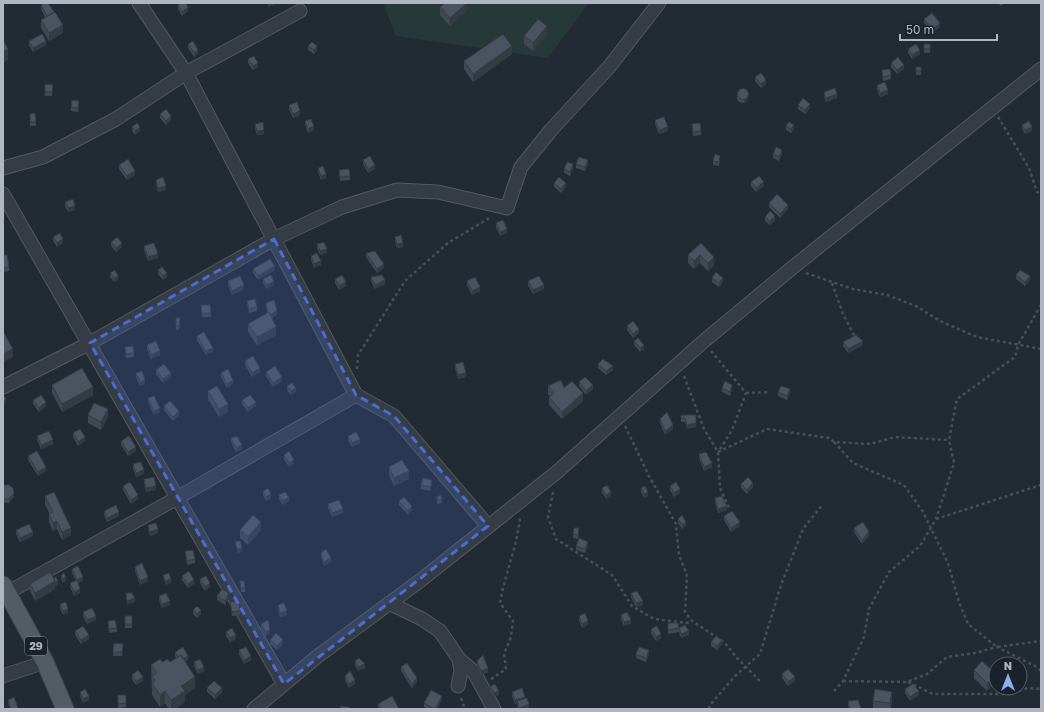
<svg xmlns="http://www.w3.org/2000/svg" width="1044" height="712" font-family="'Golos Text',sans-serif">
<style>
.green{fill:#263837}
.lines{fill:none;stroke-linecap:round;stroke-linejoin:round}
.minor-casing{stroke:#525963;stroke-width:15}
.major-casing{stroke:#3e454f;stroke-width:19}
.path{stroke:#435355;stroke-width:2.5;stroke-dasharray:3 3;stroke-linecap:butt}
.minor{stroke:#353c45;stroke-width:13}
.major{stroke:#535b65;stroke-width:17}
.wall{fill:#404853}
.shaded-wall{fill:#343b43}
.building{fill:#4a5460;stroke:#343b43}
.marked{fill:#496dd1;fill-opacity:0.2;stroke:#496dd1;stroke-width:3;stroke-dasharray:8 5;stroke-linejoin:round}
.labels{text-anchor:middle;stroke-width:3;stroke-linejoin:round;paint-order:stroke}
.shield{fill:#1a212a;stroke:#828994;stroke-width:1}
.shield-label{font-size:11px;font-weight:bold;fill:#afb6c2}
</style>
<rect width="100%" height="100%" fill="#222a34"/>
<!-- green -->
<path class="green" d="M383 3H589L548 58 396 36Z"/>
<g class="lines">
<defs>
<path id="minor" d="M139 3 186 73 356 395 394 416 488 526
M3 168 43 157 116 119 186 73 300 11
M3 194 284 684
M3 387 90 343 274 239 342 207 397 190 438 192 507 208 521 167 551 130 609 67 659 3
M7 593 177 498 356 395
M389 603 422 619 440 631 459 659 461 671 458 686
M459 659 474 672 494 709
M3 676 45 662
M254 709 318 656 421 580 557 472 704 341 792 268 1041 69"/>
<path id="major" d="M3 585 45 662 65 709"/>
</defs>
<!-- minor casing -->
<use href="#minor" class="minor-casing"/>
<!-- major casing -->
<use href="#major" class="major-casing"/>
<!-- path -->
<path class="path" d="M998 117 1029 168 1037 192 1041 194
M806 273 853 289 887 295 916 306 940 321 977 337 1041 349
M832 283 843 314 855 337
M711 351 746 393 732 430 719 451
M357 369 358 355 405 281 448 243 491 217
M684 376 704 429 718 452 720 488 730 510
M746 393 770 392
M625 426 649 476 676 524 679 555 687 575 685 612 692 621 724 642 737 658 760 681
M834 442 853 463 904 485 923 512 948 563 959 602 968 624 997 647 1041 641
M718 452 767 429 829 438 834 442 870 444 895 437 949 440
M553 492 548 517 556 539 612 575 632 606 654 619 686 623 692 621
M936 519 1041 485
M491 679 506 669 504 654 511 637 513 621 500 603C505 573 517 548 520 517
M843 681 907 682 927 674 947 657 975 653 997 647 1035 666 1041 671
M908 682 933 694H1010L1028 688 1041 689
M834 691 843 681 864 637 869 609 889 572 920 546 936 519 954 463 949 440 957 399 1015 357 1018 345 1041 305
M461 698 465 709
M709 709 710 705 735 676 760 654 781 585 803 529 823 504"/>
<!-- minor -->
<use href="#minor" class="minor"/>
<!-- major -->
<use href="#major" class="major"/>
</g>
<!-- wall -->
<path class="wall" d="M468 3V9L450 26 440 15V7Z
M998 3H1004L1001 6Z
M41 5 63 33 49 41 41 28V20L45 17 41 9Z
M178 5 188 11 182 16 178 9Z
M924 19 940 27 933 33 924 23Z
M547 34 533 51 524 44V36Z
M29 41 46 45 33 52 29 45Z
M188 44 198 54 194 57 188 48Z
M924 44H930V53H924Z
M308 46 317 50 314 54 308 50Z
M908 49 920 54 912 59 908 53Z
M512 54 473 82 464 69V61Z
M248 59 258 67 253 70 248 63Z
M891 63 904 69 897 74 891 67Z
M916 67H921V75H916Z
M882 70 891 75V79L883 81 882 74Z
M755 77 766 84 761 88 755 81Z
M45 84 53 85 52 96H45Z
M877 85 888 94 880 97 877 89Z
M824 92 837 98 826 102 824 96Z
M737 95 748 96 747 101 744 103 739 102 737 99Z
M79 105 78 112 71 111V107Z
M289 105 300 115 293 118 289 109Z
M798 105 810 108 805 114 798 109Z
M35 113 36 126H30V114Z
M160 114 171 120 166 125 160 118Z
M655 120 668 131 659 134 655 124Z
M305 121 314 130 308 133 305 125Z
M255 124 264 134 257 135 255 128Z
M692 124 701 131V135L693 136Z
M1022 125 1032 131 1025 134 1022 129Z
M786 126 794 129 791 133 786 130Z
M132 127 140 131 135 135 132 131Z
M773 154H782L779 161 773 158Z
M363 160 375 169 368 173 363 164Z
M720 160 719 166 713 165V161Z
M576 164H588L585 171 576 168Z
M119 165 135 175 127 180 119 169Z
M318 168 326 178 321 180 318 172Z
M573 168 570 176 564 173V169Z
M339 170 350 176V180L340 181Z
M156 180 166 190 158 192 156 184Z
M751 182 764 186 756 192 751 186Z
M554 183 566 187 561 193 554 187Z
M65 202 75 210 68 212 65 206Z
M769 203 788 209 780 218 769 207Z
M765 217 775 220 770 225 765 221Z
M496 223 507 233 500 236 496 227Z
M53 237 63 243 57 247 53 241Z
M395 237 403 247 397 248 395 241Z
M111 242 122 247 116 252 111 246Z
M701 243 714 265 708 271 700 263 694 269 688 263V255Z
M317 244 327 253 320 255 317 248Z
M144 246 158 258 148 261 144 250Z
M366 253 384 268 377 273 366 257Z
M3 255 9 267V271L3 272Z
M311 256 321 265 314 268 311 260Z
M253 269 275 270 258 280 253 273Z
M158 270 167 277 163 280 158 274Z
M110 273 118 280 114 282 110 277Z
M1016 275 1030 280 1025 286 1016 279Z
M371 277 385 284 375 289 371 281Z
M712 278 723 282 719 287 712 282Z
M263 279 274 285 267 289 263 283Z
M335 279 346 286 339 290 335 283Z
M228 281 244 289 232 295 228 285Z
M467 281 480 291 472 295 467 285Z
M528 281 544 289 533 294 528 285Z
M247 301 257 307V311L249 313Z
M266 303 277 314 272 318 276 335 257 345 248 332V324L268 313 266 307Z
M201 305H210L211 317H202Z
M180 322 179 330H176V326Z
M627 326 639 333 633 338 627 330Z
M197 336 213 352 206 355 197 340Z
M634 341 644 349 640 352 634 345Z
M843 342 863 345 848 353 843 346Z
M147 345 160 355 151 359 147 349Z
M125 347 134 353V357L126 358Z
M245 361 260 372 252 377 245 365Z
M455 364 466 377 458 379 455 368Z
M598 364 613 370 606 375 598 368Z
M156 370 171 377 163 383 156 374Z
M266 372 282 381 273 387 266 376Z
M136 373 145 384 140 386 136 377Z
M221 373 233 384 227 388 221 377Z
M579 382 593 389 586 395 579 386Z
M52 385 93 395 62 412 52 393Z
M287 386 296 392 291 395 287 390Z
M548 386 564 388 583 401 562 419 549 405V397L550 396 548 394Z
M722 388 732 389 730 396 722 392Z
M208 391 228 412 219 417 208 399Z
M778 392 790 393 787 400 778 396Z
M148 398 160 412 154 415 148 402Z
M33 400 46 406 39 412 33 404Z
M242 400 256 406 248 412 242 404Z
M164 406 179 415 173 421 164 410Z
M88 415 108 417 101 430 88 423Z
M681 415 696 427 687 429 685 422H681Z
M660 419 673 429 665 435 660 423Z
M73 433 85 441 78 446 73 437Z
M37 436 53 444 41 449 37 440Z
M348 436 360 443 352 447 348 440Z
M231 438 242 449 236 452 231 442Z
M121 441 136 451 128 456 121 445Z
M699 454 712 467 704 471 699 458Z
M284 455 294 464 289 467 284 459Z
M28 456 46 471 38 476 28 460Z
M133 464 144 474 136 477 133 468Z
M389 467 409 479 394 486 389 475Z
M144 479 156 490 146 492 144 483Z
M432 484 430 491 421 489V485Z
M741 484 753 487 747 494 741 488Z
M3 486 14 497 9 503H5L3 502Z
M123 486 138 499 131 504 123 490Z
M670 486 680 493 674 497 670 490Z
M602 488 611 496 606 499 602 492Z
M641 488 648 496 644 498 641 492Z
M263 491 271 498 266 501 263 495Z
M279 495 289 501 283 505 279 499Z
M45 496 71 535 62 540 57 529 53 531 49 522V513L45 504Z
M437 497 442 499V503L437 504Z
M715 498 727 510 718 513 715 502Z
M399 501 412 510 408 515 399 505Z
M328 504 343 513 332 517 328 508Z
M104 511 119 516 107 522 104 515Z
M724 516 740 526 731 532 724 520Z
M678 519 686 526 682 529 678 523Z
M148 525 158 533 150 536 148 529Z
M854 528 869 536 862 544 854 532Z
M16 530 33 536 20 542 16 534Z
M240 530H261L248 545 240 538Z
M579 532 578 539 573 538V534Z
M576 546H588L585 553 576 550Z
M185 551 195 559V563L187 565Z
M321 553 331 562 324 566 321 557Z
M135 567 148 581 140 585 135 571Z
M72 569 83 581 78 583 80 593 74 596 70 587V583L76 581 72 573Z
M61 575 66 581 63 583 61 579Z
M182 576 194 584 188 588 182 580Z
M54 578 58 585 55 586V589L35 601 30 591V584Z
M200 579 210 587 205 591 200 583Z
M240 581 245 588V592H241Z
M631 593 643 605 636 607 631 597Z
M159 596 170 605 162 608 159 600Z
M217 596 229 597 225 605 217 600Z
M230 602 240 611V615L232 616Z
M60 604 68 613 63 615 60 608Z
M278 605 287 615 280 617 278 609Z
M193 610 201 614 197 618 193 614Z
M83 612 96 620 87 624 83 616Z
M621 615 631 624 624 626 621 619Z
M125 616H132V628H125Z
M579 616 588 625 582 628 579 620Z
M108 621 117 628V632L109 633Z
M668 623 679 628 689 635 681 638 679 632 668 634Z
M261 624 270 633 266 636 261 628Z
M651 629 661 638 656 641 651 633Z
M75 631 89 639 81 644 75 635Z
M226 632 236 639 230 642 226 636Z
M270 640 283 644 277 650 270 644Z
M711 642 722 644 717 650 711 646Z
M114 643 123 644 122 656H113Z
M239 650 251 660 244 664 239 654Z
M175 652 188 660 185 662 195 688 185 695V702L175 709H169L165 703 160 707 152 695 151 665 163 662H170L176 658 175 656Z
M636 654H649L646 662 636 658Z
M355 661 365 668 358 671 355 665Z
M477 661 488 672 481 675 477 665Z
M194 662 204 671 198 674 194 666Z
M401 667 417 682 412 688 401 671Z
M974 670 996 674 987 691 974 678Z
M782 674 795 681 788 686 782 678Z
M132 675 143 681 136 685 132 679Z
M345 676 355 684 349 688 345 680Z
M490 687 499 695 494 697 490 691Z
M207 688 222 692 215 699 207 692Z
M905 689 919 695 910 701 905 693Z
M80 692 89 700 83 703 80 696Z
M512 692 525 698 529 708 526 709H518L517 703 515 704 512 696Z
M118 695H126V707L118 708Z
M892 699 891 709H873V701Z
M8 700 18 709H10L8 704Z
M442 700 437 709H427L424 707V703Z
M848 701 861 709H849L848 705Z
M378 704 399 709H378Z"/>
<!-- shaded-wall -->
<path class="shaded-wall" d="M268 3H275V4L268 7Z
M467 3H468V9L450 26V18Z
M188 7V11L182 16V12Z
M940 23V27L933 33V29Z
M63 25V33L49 41V33Z
M547 26V34L533 51V43Z
M46 41V45L33 52V48Z
M317 46V50L314 54V50Z
M512 46V54L473 82V74Z
M8 49V60L3 63V52Z
M198 50V54L194 57V53Z
M920 50V54L912 59V55Z
M258 63V67L253 70V66Z
M904 65V69L897 74V70Z
M766 80V84L761 88V84Z
M888 90V94L880 97V93Z
M748 92 747 101 744 103V99Z
M837 94V98L826 102V98Z
M810 104V108L805 114V110Z
M300 111V115L293 118V114Z
M171 116V120L166 125V121Z
M794 125V129L791 133V129Z
M314 126V130L308 133V129Z
M140 127V131L135 135V131Z
M668 127V131L659 134V130Z
M1032 127V131L1025 134V130Z
M264 130V134L257 135V131Z
M782 150V154L779 161V157Z
M588 160V164L585 171V167Z
M573 164V168L570 176V172Z
M375 165V169L368 173V169Z
M135 171V175L127 180V176Z
M326 174V178L321 180V176Z
M764 182V186L756 192V188Z
M566 183V187L561 193V189Z
M166 186V190L158 192V188Z
M788 205V209L780 218V214Z
M75 206V210L68 212V208Z
M775 216V220L770 225V221Z
M507 229V233L500 236V232Z
M63 239V243L57 247V243Z
M122 243V247L116 252V248Z
M403 243V247L397 248V244Z
M327 249V253L320 255V251Z
M158 254V258L148 261V257Z
M700 255V263L694 269V261Z
M714 257V265L708 271V263Z
M321 261V265L314 268V264Z
M384 264V268L377 273V269Z
M275 266V270L258 280V276Z
M167 273V277L163 280V276Z
M118 276V280L114 282V278Z
M1030 276V280L1025 286V282Z
M723 278V282L719 287V283Z
M385 280V284L375 289V285Z
M274 281V285L267 289V285Z
M346 282V286L339 290V286Z
M244 285V289L232 295V291Z
M544 285V289L533 294V290Z
M480 287V291L472 295V291Z
M277 310V314L269 320V316Z
M276 327V335L257 345V337Z
M639 329V333L633 338V334Z
M863 341V345L848 353V349Z
M644 345V349L640 352V348Z
M213 348V352L206 355V351Z
M13 349V357L3 362V354Z
M160 351V355L151 359V355Z
M613 366V370L606 375V371Z
M260 368V372L252 377V373Z
M171 373V377L163 383V379Z
M466 373V377L458 379V375Z
M282 377V381L273 387V383Z
M145 380V384L140 386V382Z
M233 380V384L227 388V384Z
M593 385V389L586 395V391Z
M732 385V389L730 396V392Z
M93 387V395L62 412V404Z
M296 388V392L291 395V391Z
M790 389V393L787 400V396Z
M583 393V401L562 419V412Z
M6 399V403L3 405V401Z
M46 402V406L39 412V408Z
M256 402V406L248 412V408Z
M228 404V412L219 417V409Z
M160 408V412L154 415V411Z
M108 409V417L101 430V422Z
M179 411V415L173 421V417Z
M696 423V427L687 429V425Z
M673 425V429L665 435V431Z
M85 437V441L78 446V442Z
M360 439V443L352 447V443Z
M53 440V444L41 449V445Z
M242 445V449L236 452V448Z
M136 447V451L128 456V452Z
M294 460V464L289 467V463Z
M712 463V467L704 471V467Z
M46 467V471L38 476V472Z
M144 470V474L136 477V473Z
M409 471V479L394 486V478Z
M432 480V484L430 491V487Z
M753 483V487L747 494V490Z
M156 486V490L146 492V488Z
M680 489V493L674 497V493Z
M611 492V496L606 499V495Z
M648 492V496L644 498V494Z
M14 493V497L9 503V499Z
M271 494V498L266 501V497Z
M138 495V499L131 504V500Z
M289 497V501L283 505V501Z
M412 506V510L408 515V511Z
M727 506V510L718 513V509Z
M343 509V513L332 517V513Z
M119 512V516L107 522V518Z
M57 521V529L53 531V523Z
M261 522V530L248 545V537Z
M686 522V526L682 529V525Z
M740 522V526L731 532V528Z
M71 528V535L62 540V532Z
M158 529V533L150 536V532Z
M33 532V536L20 542V538Z
M869 532V536L862 544V540Z
M588 542V546L585 553V549Z
M242 548V552L237 553V549Z
M331 558V562L324 566V562Z
M66 577V581L63 583V579Z
M83 577V581L77 584V580Z
M148 577V581L140 585V581Z
M171 579V583L165 585V581Z
M194 580V584L188 588V584Z
M55 581H58V585L55 586V589L35 601V593Z
M210 583V587L205 591V587Z
M80 589V593L74 596V592Z
M229 593V597L225 605V601Z
M135 598V602L127 605V601Z
M170 601V605L162 608V604Z
M643 601V605L636 607V603Z
M68 609V613L63 615V611Z
M201 610V614L197 618V614Z
M287 611V615L280 617V613Z
M96 616V620L87 624V620Z
M631 620V624L624 626V622Z
M588 621V625L582 628V624Z
M270 629V633L266 636V632Z
M689 631V635L681 638V634Z
M661 634V638L656 641V637Z
M89 635V639L81 644V640Z
M236 635V639L230 642V638Z
M283 640V644L277 650V646Z
M722 640V644L717 650V646Z
M649 650V654L646 662V658Z
M188 656V660L180 665V661Z
M251 656V660L244 664V660Z
M365 664V668L358 671V667Z
M204 667V671L198 674V670Z
M488 668V672L481 675V671Z
M996 674V682L987 691V683Z
M143 677V681L136 685V681Z
M195 677V688L185 695V702L175 709H171V700L181 686Z
M795 677V681L788 686V682Z
M417 678V682L412 688V684Z
M355 680V684L349 688V684Z
M222 688V692L215 699V695Z
M165 691V703L160 707V695Z
M499 691V695L494 697V693Z
M919 691V695L910 701V697Z
M892 692V699L890 709V703Z
M89 696V700L83 703V699Z
M442 696V700L437 709H435Z
M525 697V701H517V703L515 704V700Z
M529 704V708L526 709H519V708Z"/>
<!-- building -->
<path class="building" d="M44 3H48L54 12 47 16 41 5Z
M181 3H186L188 7 182 12 178 5Z
M445 3H467L450 18 440 7Z
M55 12 63 25 49 33 41 20Z
M932 13 940 23 933 29 924 19Z
M538 19 547 26 533 43 524 36Z
M42 34 46 41 33 48 29 41Z
M503 34 512 46 473 74 464 61Z
M3 39 8 49 3 52Z
M193 41 198 50 194 53 188 44Z
M312 42 317 46 314 50 308 46Z
M916 44 920 50 912 55 908 49Z
M924 44H930V49H924Z
M254 56 258 63 253 66 248 59Z
M898 57 904 65 897 70 891 63Z
M916 67H921V71H916Z
M890 69 891 75 883 77 882 70Z
M761 73 766 80 761 84 755 77Z
M885 82 888 90 880 93 877 85Z
M45 84 53 85 52 92H45Z
M835 88 837 94 826 98 824 92Z
M737.5 94a5.5 5.5 0 1 1 11 0a5.5 5.5 0 1 1-11 0Z
M803 98 810 104 805 110 798 105Z
M72 100 79 101 78 108 71 107Z
M297 102 300 111 293 114 289 105Z
M166 109 171 116 166 121 160 114Z
M35 113 36 122H30V114Z
M664 117 668 127 659 130 655 120Z
M311 119 314 126 308 129 305 121Z
M1029 121 1032 127 1025 130 1022 125Z
M263 122 264 130 257 131 255 124Z
M789 122 794 125 791 129 786 126Z
M137 123 140 127 135 131 132 127Z
M700 123 701 131 693 132 692 124Z
M776 147 782 150 779 157 773 154Z
M715 154 720 156 719 162 713 161Z
M370 156 375 165 368 169 363 160Z
M579 157 588 160 585 167 576 164Z
M128 159 135 171 127 176 119 165Z
M567 162 573 164 570 172 564 169Z
M323 166 326 174 321 176 318 168Z
M349 169 350 176 340 177 339 170Z
M759 176 764 182 756 188 751 182Z
M163 177 166 186 158 188 156 180Z
M559 177 566 183 561 189 554 183Z
M777 194 788 205 780 214 769 203Z
M73 199 75 206 68 208 65 202Z
M770 211 775 216 770 221 765 217Z
M503 220 507 229 500 232 496 223Z
M60 233 63 239 57 243 53 237Z
M401 235 403 243 397 244 395 237Z
M117 237 122 243 116 248 111 242Z
M324 242 327 249 320 251 317 244Z
M154 243 158 254 148 257 144 246Z
M701 243 714 257 708 263 700 255 694 261 688 255Z
M375 251 384 264 377 269 366 253Z
M317 253 321 261 314 264 311 256Z
M3 255H7L9 267 3 268Z
M270 259 275 266 258 276 253 269Z
M162 267 167 273 163 276 158 270Z
M115 270 118 276 114 278 110 273Z
M1020 270 1030 276 1025 282 1016 275Z
M716 272 723 278 719 283 712 278Z
M271 275 274 281 267 285 263 279Z
M342 275 346 282 339 286 335 279Z
M382 275 385 280 375 285 371 277Z
M240 276 244 285 232 291 228 281Z
M539 276 544 285 533 290 528 281Z
M475 277 480 287 472 291 467 281Z
M255 299 257 307 249 309 247 301Z
M274 300 277 310 271 315 269 312 268 313 266 303Z
M201 305H210L211 313H202Z
M269 312 276 327 257 337 248 324Z
M176 318H180L179 326H176Z
M633 321 639 329 633 334 627 326Z
M204 332 213 348 206 351 197 336Z
M3 333H4L13 349 3 354Z
M856 335 863 341 848 349 843 342Z
M638 338 644 345 640 348 634 341Z
M156 341 160 351 151 355 147 345Z
M133 346 134 353 126 354 125 347Z
M253 356 260 368 252 373 245 361Z
M603 359 613 366 606 371 598 364Z
M463 362 466 373 458 375 455 364Z
M164 364 171 373 163 379 156 370Z
M275 366 282 377 273 383 266 372Z
M82 368 93 387 62 404 52 385Z
M228 369 233 380 227 384 221 373Z
M142 371 145 380 140 382 136 373Z
M585 377 593 385 586 391 579 382Z
M561 380 564 388 572 381 583 393 562 412 549 397 554 393 548 386Z
M725 381 732 385 730 392 722 388Z
M292 383 296 388 291 391 287 386Z
M217 386 228 404 219 409 208 391Z
M781 386 790 389 787 396 778 392Z
M3 394 6 399 3 401Z
M41 395 46 402 39 408 33 400Z
M250 395 256 402 248 408 242 400Z
M154 396 160 408 154 411 148 398Z
M170 401 179 411 173 417 164 406Z
M94 403 108 409 101 422 88 415Z
M667 412 673 425 665 431 660 419Z
M681 415H696V423L687 425 685 418H681Z
M80 429 85 437 78 442 73 433Z
M49 431 53 440 41 445 37 436Z
M356 432 360 439 352 443 348 436Z
M129 436 136 447 128 452 121 441Z
M237 436 242 445 236 448 231 438Z
M37 451 46 467 38 472 28 456Z
M289 451 294 460 289 463 284 455Z
M706 452 712 463 704 467 699 454Z
M402 460 409 471 394 478 389 467Z
M141 462 144 470 136 473 133 464Z
M154 477 156 486 146 488 144 479Z
M748 477 753 483 747 490 741 484Z
M423 478 432 480 430 487 421 485Z
M130 482 138 495 131 500 123 486Z
M676 482 680 489 674 493 670 486Z
M4 485H9L13 488 14 493 9 499H5L3 498V486Z
M607 485 611 492 606 495 602 488Z
M645 486 648 492 644 494 641 488Z
M268 488 271 494 266 497 263 491Z
M54 492 71 528 62 532 57 521 53 523 49 514 53 512 45 496Z
M285 492 289 497 283 501 279 495Z
M441 495 442 499 437 500V497Z
M722 496 727 506 718 509 715 498Z
M404 497 412 506 408 511 399 501Z
M339 500 343 509 332 513 328 504Z
M116 505 119 512 107 518 104 511Z
M732 511 740 522 731 528 724 516Z
M253 515 261 522 248 537 240 530Z
M682 515 686 522 682 525 678 519Z
M863 522 869 532 862 540 854 528Z
M156 523 158 529 150 532 148 525Z
M29 524 33 532 20 538 16 530Z
M574 528H579L578 535 573 534Z
M579 538 588 542 585 549 576 546Z
M235 541H240L242 548 237 549Z
M326 549 331 558 324 562 321 553Z
M193 550 195 559 187 561 185 551Z
M142 563 148 577 140 581 135 567Z
M78 566 83 577 77 580 72 569Z
M189 571 194 580 188 584 182 576Z
M50 572 55 581 35 593 30 584Z
M64 573 66 577 63 579 61 575Z
M169 573 171 579 165 581 163 575Z
M206 576 210 583 205 587 200 579Z
M56 577 58 581 55 582 54 578Z
M77 580 80 589 74 592 70 583Z
M240 581H244L245 588H241Z
M222 589 229 593 225 601 217 596Z
M637 591 643 601 636 603 631 593Z
M126 593H132L135 598 127 601Z
M166 593 170 601 162 604 159 596Z
M239 601 240 611 232 612 230 602Z
M66 602 68 609 63 611 60 604Z
M284 603 287 611 280 613 278 605Z
M197 606 201 610 197 614 193 610Z
M92 608 96 616 87 620 83 612Z
M627 612 631 620 624 622 621 615Z
M585 613 588 621 582 624 579 616Z
M125 616H132V624H125Z
M115 620 117 628 109 629 108 621Z
M268 620 270 629 266 632 261 624Z
M668 623H678L679 628 685 625 689 631 681 634 679 628 668 630Z
M83 626 89 635 81 640 75 631Z
M657 626 661 634 656 637 651 629Z
M232 628 236 635 230 638 226 632Z
M276 633 283 640 277 646 270 640Z
M716 636 722 640 717 646 711 642Z
M114 643 123 644 122 652H113Z
M183 647 188 656 183 659 181 655 178 657 175 652Z
M246 647 251 656 244 660 239 650Z
M639 647 649 650 646 658 636 654Z
M181 655 195 677 181 686 185 691 171 700 165 691 160 695 152 683 155 681 152 676 157 673 151 665 160 659 163 662 167 659 170 662Z
M483 655 488 668 481 671 477 661Z
M359 658 365 664 358 667 355 661Z
M200 659 204 667 198 670 194 662Z
M982 661 996 674 987 683 974 670Z
M407 663 417 678 412 684 401 667Z
M788 669 795 677 788 682 782 674Z
M138 670 143 677 136 681 132 675Z
M350 671 355 680 349 684 345 676Z
M214 681 222 688 215 695 207 688Z
M495 684 499 691 494 693 490 687Z
M913 684 919 691 910 697 905 689Z
M522 688 525 697 515 700 512 692Z
M85 689 89 696 83 699 80 692Z
M875 689 892 692 890 703 873 701Z
M431 690 442 696 435 709 424 703Z
M118 695H126V703L118 704Z
M392 696 399 709H381L378 704Z
M14 697 18 708 14 709H11L8 700Z
M527 698 529 704 519 708 517 701Z
M858 700 861 709H850L848 701Z
M340 706 349 707 350 709H342Z"/>
<!-- marked area -->
<path class="marked" d="M274 239 356 395 394 416 488 526 284 684 90 343Z"/>
<g class="labels">
<!-- shield labels -->
<rect class="shield" x="25" y="637" width="22" height="18" rx="3"/>
<g class="shield-label">
<text x="36" y="650">29</text>
</g>
</g>
<!-- border -->
<rect width="1044" height="712" fill="none" stroke="#afb6c2" stroke-width="8"/>
<!-- north arrow -->
<g transform="translate(1008 676)"><circle r="19" fill="#1a212a" stroke="#565d67"/>
<path d="M0-3L7 15L0 10L-7 15Z" fill="#8ab1ec"/>
<text y="-6" font-size="11" font-weight="bold" text-anchor="middle" fill="#afb6c2">N</text>
</g>
<!-- scale -->
<path d="M900 34v6h97v-6" fill="none" stroke="#afb6c2" stroke-width="2"/>
<text x="906" y="34" font-size="12" fill="#afb6c2" stroke="#1a212a" stroke-width="3" paint-order="stroke">50 m</text>
</svg>
